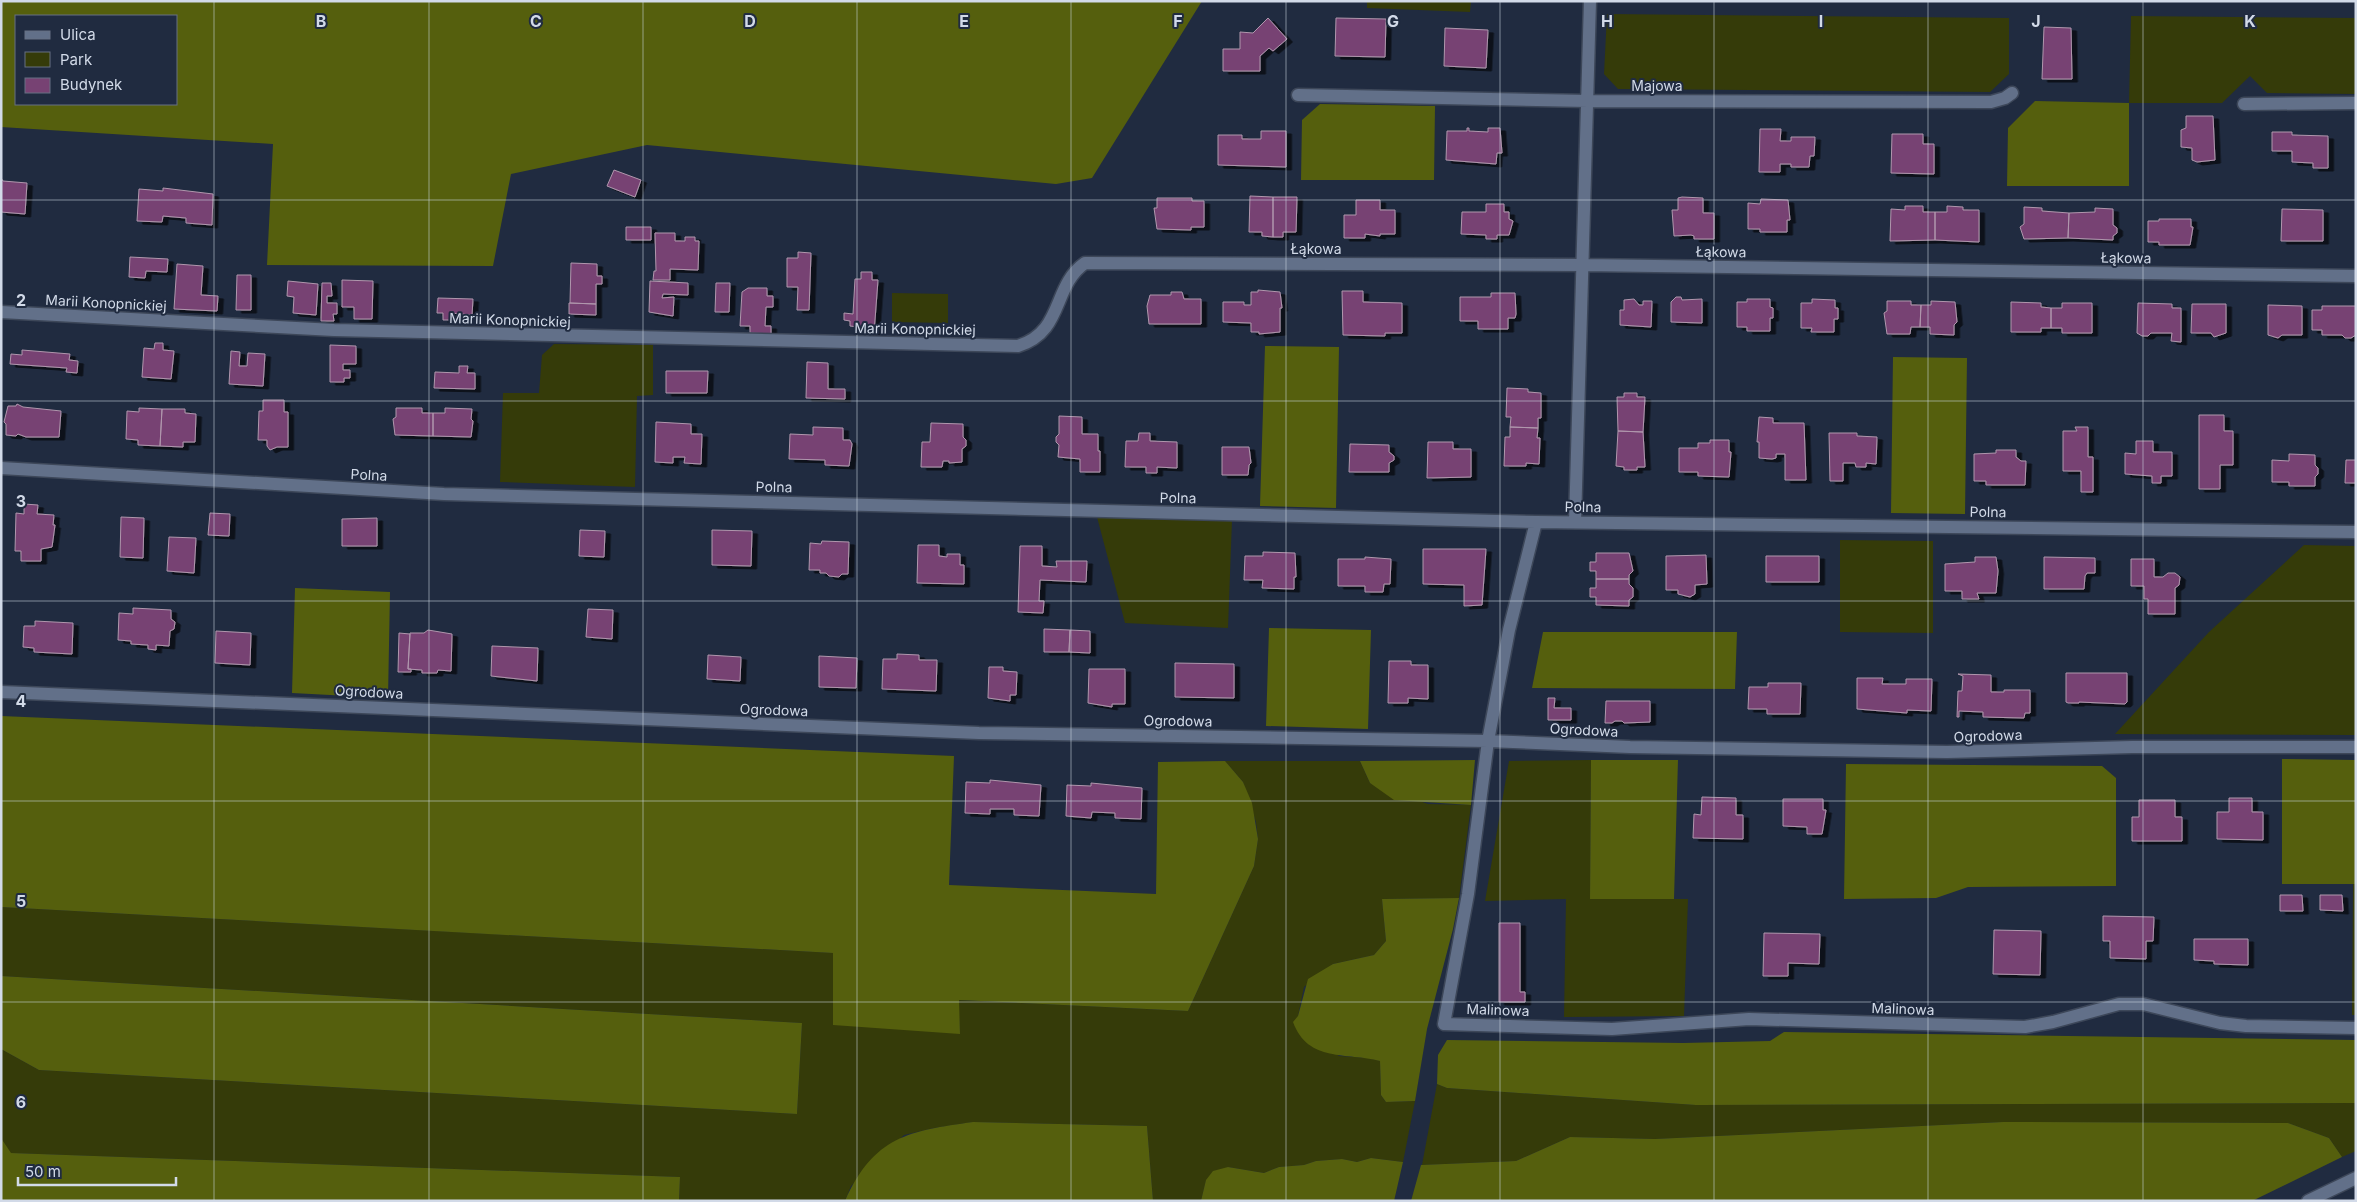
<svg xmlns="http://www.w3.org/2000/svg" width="2357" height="1202" font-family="Inter,sans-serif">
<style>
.green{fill:#353b09}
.forest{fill:#555f0d;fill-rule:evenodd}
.building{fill:#774273;stroke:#b097ad;filter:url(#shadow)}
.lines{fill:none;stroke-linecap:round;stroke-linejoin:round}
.minor-casing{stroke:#3d4759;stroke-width:15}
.minor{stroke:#627089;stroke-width:12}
.grid{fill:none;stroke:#d2dae8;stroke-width:1;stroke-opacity:0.55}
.labels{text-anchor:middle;stroke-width:4;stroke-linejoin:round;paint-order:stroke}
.street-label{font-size:14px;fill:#d2dae8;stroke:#202b40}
.grid-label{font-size:16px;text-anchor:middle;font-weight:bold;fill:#d2dae8;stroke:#202b40;stroke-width:4;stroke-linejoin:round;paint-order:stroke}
</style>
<defs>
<filter id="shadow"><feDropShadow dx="5.5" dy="3" stdDeviation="0" flood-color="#0009"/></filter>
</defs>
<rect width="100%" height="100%" fill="#202b40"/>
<!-- green -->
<path class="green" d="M1367 1H1471L1470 12 1367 8Z
M1607 14 2009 18V74L1990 92 1618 89 1604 74Z
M2131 16 2356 18V94L2267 93 2250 76 2222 103H2129Z
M892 293 948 294V323L892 322Z
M554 344 653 345V395L637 396 635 487 500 482 503 393H539L542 355Z
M1097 517 1232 520 1228 628 1125 623Z
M1840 540 1933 541V633L1840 632Z
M2304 545 2356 546V735L2115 734 2209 632Z
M1591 760 1590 899H1688L1684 1016 1564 1017 1566 899 1485 901 1509 761Z
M1225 761H1360L1370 783 1428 804 1471 805 1459 898 1382 899 1386 941 1374 955 1333 964 1304 987 1298 1016 1339 1056 1369 1058 1380 1061 1381 1095 1386 1102 1415 1101 1403 1162 1371 1158 1357 1162 1342 1159 1316 1161 1304 1165 1279 1167 1264 1173 1228 1167 1206 1181 1201 1201H1153L1147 1126 973 1122 934 1128 904 1135 851 1186 845 1201H679L680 1177 10 1153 1 1138V1049L39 1070 797 1114 802 1023 1 976V907L834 953 960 1034 958 1000 1188 1011 1254 866 1258 839 1256 822 1243 782Z
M2353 884H2356V1015H2352Z
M1437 1084 1447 1088 1696 1105 2356 1103V1151L2342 1157 2329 1138 2288 1123 2003 1122 1655 1139 1570 1137 1516 1161 1422 1165Z"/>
<!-- forest -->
<path class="forest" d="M1 1H1202L1092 178 1056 184 647 145 511 174 493 266 267 265 273 144 1 127ZM16 16H176V104H16Z
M2035 101 2129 103V186H2007L2008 128Z
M1320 104 1435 106 1434 180H1301L1302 120Z
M1265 346 1339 347 1336 508 1260 506Z
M1893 357 1967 358 1965 514 1891 513Z
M295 588 390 592 388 698 292 693Z
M1269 628 1371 630 1368 729 1266 726Z
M1543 632H1737L1735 689 1532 688Z
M1 716 954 756 949 885 1156 894 1158 762 1225 761 1243 782 1252 803 1258 839 1254 866 1188 1011 959 1000 960 1034 833 1025V953L1 907Z
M2282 759 2356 760V884H2282Z
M1475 760 1471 805 1394 800 1370 783 1360 761Z
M1591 760H1678L1674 899H1590Z
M1846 764 2102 766 2116 778V886L1968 887 1936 898 1844 899Z
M1459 898 1453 929 1427 1029 1415 1101 1386 1102 1381 1095 1380 1061C1347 1052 1308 1063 1293 1022L1298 1016 1308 979 1333 964 1374 955 1386 941 1382 899Z
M1 976 802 1023 797 1114 39 1070 1 1049Z
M1784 1032 2356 1040V1103L1696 1105 1447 1088 1437 1084 1438 1055 1447 1040 1683 1043 1770 1041Z
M973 1122 1147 1126 1153 1201H845C874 1136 909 1131 973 1122Z
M2003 1122 2288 1123 2329 1138 2342 1157 2252 1201H1411L1421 1165 1516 1161 1570 1137 1655 1139Z
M1 1138 11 1153 680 1177 679 1201H1Z
M1371 1158 1403 1162 1394 1201H1201L1206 1180 1213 1171 1228 1167 1264 1173 1279 1167 1304 1165 1316 1161 1342 1159 1357 1162Z"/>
<!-- building -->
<path class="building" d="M1268 18 1287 39 1273 51 1269 48 1260 56V71H1223V49H1240V32L1253 33Z
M1336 18 1386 19 1385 57 1335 56Z
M2044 27 2071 28 2072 79H2042Z
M1445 28 1488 30 1486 68 1444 66Z
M2186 116H2213L2215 160 2197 162 2192 160V148L2181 147V130L2186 128Z
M1467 128H1469V131L1488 132V128H1500L1502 153H1497L1496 164 1446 160 1447 131H1467Z
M1760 129H1781L1780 141H1791V137H1815L1814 156H1810L1809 167H1791V164H1780V172H1759Z
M1261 131H1286V167L1218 165V135H1242V139H1261Z
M2272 132H2292V135L2328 136V168H2313V163L2292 162V151H2272Z
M1892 134H1923V144H1934V174L1891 173Z
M614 170 641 180 635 197 607 186Z
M1 178 3 181 27 183 25 214 1 212Z
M163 188 213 194 212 225 186 223V218L163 216 162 222 137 221 139 189 163 191Z
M1250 196 1273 197V237L1262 236V232H1249Z
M1273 197H1297L1296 232H1283V237H1273Z
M1682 197 1703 198V213H1714V239H1694V236L1691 235 1674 236 1672 210H1678V198Z
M1157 198H1192V201H1204V227H1191V230L1157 229 1154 208H1157Z
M1761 199 1788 200 1790 220H1787V232H1760V229H1748V203L1760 204Z
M1356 200H1380V210H1395V234H1380V236L1365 234V238H1344V215H1356Z
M1486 204H1504V212H1509V219L1513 221 1509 235H1497V239H1486V235L1461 234 1462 212H1486Z
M1905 206H1923V212H1935V240L1890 241 1891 209 1905 210Z
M1947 206 1963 207V210H1979V242L1935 240V212H1947Z
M2024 207 2042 208V211L2069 213 2068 238 2024 239 2020 227 2024 224Z
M2095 208 2113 209V225L2117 228V233L2113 236V240L2068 238 2069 213 2095 212Z
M2282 209 2323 210V241H2281Z
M2159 219H2191V227H2193L2190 245H2159V242H2148V221H2159Z
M626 227H651V240H626Z
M655 233H675V241H685V237H695V241H699L698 270 670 269V280H653L654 271H656Z
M798 252 811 253 809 310H797L798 287H787V258H798Z
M130 257 168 259 167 272 146 271 145 278 129 277Z
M571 263 597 264V276H602V284H596V304L570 303Z
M177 264 203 266 201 295 218 296 217 311 174 309Z
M861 272H872V280H878L874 333H858V327L850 326V321L844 320V313L853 314 855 279H861Z
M237 275H251V310H236Z
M342 280 373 281 372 319H354V307H342Z
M288 281 318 284 316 315 293 313 294 297 287 296Z
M650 281 688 283V295L663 294 662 298 674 297 673 316 649 312Z
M322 283H331L332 296H327V303H337V314H333L334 321H321Z
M716 283H730L729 312H715Z
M748 288H767V296H773V307H766L765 326H771V334L750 333V326H740L742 292Z
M1258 290 1280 292 1282 308H1280V332L1259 334V332H1251V323L1223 322V302H1244V305H1251V292H1258Z
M1342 291H1363V302L1402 303V333H1385V336L1343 335Z
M1171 292H1182L1184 299H1201V324H1149L1147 306 1150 295H1171Z
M1491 293H1515L1516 314 1515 318H1508V329H1478V321H1460V297H1491Z
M1676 297H1681L1682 300 1702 299V323L1671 322V302Z
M438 298 473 299 472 315 451 313V320H443V313H437Z
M1634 299 1639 305H1643V301H1652L1651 327 1620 325V310H1624V300Z
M1747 299H1770V307L1773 308V318H1770V331H1747V327H1737V302H1747Z
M1812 299 1835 300V308H1838V319H1834V332H1811L1812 328H1801V303H1812Z
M1887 301H1911V305H1921L1920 327H1911L1910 334H1887L1884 313 1887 311Z
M1931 301 1955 302 1957 322 1954 325V335L1930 334V327H1920L1921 305H1931Z
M2011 302 2041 303V307L2051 308V328H2041V332H2011Z
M569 303 596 304V315L569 314Z
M2062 303H2092V333H2062V328H2051V308H2062Z
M2138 303 2172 304V308H2181V342L2171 341 2172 333H2151L2148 336H2142L2137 333Z
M2192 304H2226V333L2214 337 2211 333H2191Z
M2268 305 2302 306V335H2282L2278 338 2268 335Z
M2322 306H2356V335L2351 338H2345L2342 335H2322V330H2312V310H2322Z
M155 343H163V350L174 351 171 379 142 377 144 348 154 349Z
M330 345 356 346V364H343V370H350V378H344V382H330Z
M22 350 70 354 69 360 78 361 77 373 66 372 67 368 10 364 11 354 22 355Z
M231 351 240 352 239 366H247L248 353 265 354 263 386 229 384Z
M807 362 828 363V389H845V399L806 398Z
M459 366H468L467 373H475V389L434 388 435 372 459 373Z
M666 371H708L707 393H666Z
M1507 388 1528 389V392L1541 393V418H1538V428L1510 427 1511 417H1506Z
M1624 393H1637V397H1645L1643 432 1618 431 1617 397H1624Z
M263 400H284V412H288V447H277L270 450 267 446V440H258L259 411H263Z
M17 404 23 407 61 411 59 437H26L18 434 16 436 6 435V424L4 422 8 406H16Z
M139 408 162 409 160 446 138 445V440L126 439 127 411 139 412Z
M396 408H422V413H433V436L395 435 393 419 396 417Z
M445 408 472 409 471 419 473 421 471 437 433 436V413H445Z
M162 409H185V413L196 414 195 442H183V447L160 446Z
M2199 415H2224V431H2233V465H2220V489H2199Z
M1059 416 1082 417V434H1098V451H1100V472H1080V459L1058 457 1059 445 1056 442V437L1059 434Z
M1759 417 1773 418V423H1804L1806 480H1785V454H1776V458L1772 459 1759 458V442H1757Z
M656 422 691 424V434H702L701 464 684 463 685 457H673V463L655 462Z
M931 423 963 424V437L966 440V446L962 449V462L949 463V461H943L942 467H921L922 442H930Z
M813 427 843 428V440H850L852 444 849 466 825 465V460L789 459 790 434 813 435Z
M1510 427 1538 428 1537 438H1540L1539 464 1526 463V466H1504L1505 437H1510Z
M2075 427H2088V457H2093V492H2081V471H2063V431H2077Z
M1618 431 1643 432 1645 467H1637V470H1624V467L1616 466Z
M1139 433H1150V441L1177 442V468L1157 467V473H1146V467H1125L1126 441H1138Z
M1829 433H1857V436L1877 437 1876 464 1866 463V467H1856L1855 463H1843V481H1830Z
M1710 440H1729V452H1731L1729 477 1698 476V472H1679V448H1698V443H1710Z
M2136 441H2153V452H2172V476H2161V483H2152V476L2125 474V453L2136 454Z
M1428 442H1453V449H1471V477L1427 478Z
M1350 444 1389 445V452L1394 456V460L1389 463V472H1349Z
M1222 447H1249L1251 463 1249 465 1248 475H1222Z
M1996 450H2016V457L2021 461H2026L2025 485H1986V481H1974V454L1996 453Z
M2289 454 2315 455V465L2318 468V474L2315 477V486H2289V482H2272V460L2289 461Z
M2346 460H2356V483H2345Z
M24 504 38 505 37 514 54 515 53 525H55L52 547 41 549V561H21V551H15L16 513 24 514Z
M210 513 230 514 229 536 208 535Z
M121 517 144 518 143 558 120 557Z
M377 518V546H342V519Z
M580 530 605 531 604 557 579 556Z
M712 530 752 531 751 566 712 565Z
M169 537 196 538 194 573 167 571Z
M822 541 849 542 848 574H842L839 577 829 576 826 573H820V570H809L810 543 821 544Z
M918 545H939V556L947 557V554H960V565H964V584L917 583Z
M1020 546H1042V566L1057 567 1056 561H1087L1086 582 1040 580 1039 601H1044L1043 613 1018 612Z
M1423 549H1486L1482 605 1464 606V585L1423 584Z
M1263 552 1295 553 1296 577H1294V589L1262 588 1263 580H1244L1245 556H1263Z
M1596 553H1629L1633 571 1629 575V579H1596V571H1590V562H1596Z
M1706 555 1707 584 1695 585V594L1690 597 1678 594V590H1666V556Z
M1766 556H1819V582H1766Z
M1365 557 1391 559 1390 584H1384L1383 592H1365V586H1338V559H1365Z
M1975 557H1996L1998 571 1996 593H1977L1979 599H1962V591H1945V564L1975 562Z
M2044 557 2095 558V573H2087L2085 576 2084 589H2044Z
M2131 559H2154V577H2163L2168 573H2175L2180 577 2179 585 2175 588V614H2148V599H2144V586H2131Z
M1596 579H1629V584L1633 588V597L1629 600V606L1596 605V597H1590V588H1596Z
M133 608 171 610V619L175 622 174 629 170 631 169 646 156 645V650L148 649V645L131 644V641L118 640 119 613 133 614Z
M588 609 613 610 612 639 586 637Z
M35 621 73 623 72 654 34 652V648L23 647 24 626H35Z
M1044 629 1070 630 1069 652H1044Z
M428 630 452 634 451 671 438 670 437 673H422V670L408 669 410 633H424Z
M1070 630 1090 631V653L1069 652Z
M216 631 251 633 250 665 215 663Z
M399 633 410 634 408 669H411V672H398Z
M492 646 538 648 537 681 491 676Z
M897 654 919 655V660H937L936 691 882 689 883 659H897Z
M708 655 741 657 740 681 707 679Z
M819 656 857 658 856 688 819 687Z
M1389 661H1411V665H1428V699L1408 698V703H1388Z
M1175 663 1234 664V698L1175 697Z
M989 667H1003V671L1017 672 1016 695H1010V701L988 698Z
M1089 669H1125V704H1112V707L1088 703Z
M2066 673H2127V702L2125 704 2079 702V703H2068L2066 702Z
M1958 674 1991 675V692H2004V690H2030V713H2025L2024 718 1983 717V712L1959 711V717H1957L1958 691H1962L1963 676Z
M1857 678H1883L1882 684H1906V679H1932L1931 711 1907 710V713L1857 709Z
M1768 683H1801L1800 714H1767V709H1748L1749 687H1768Z
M1548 698H1555L1554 708H1571V720H1548Z
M1606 701H1650V722L1624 723 1622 721H1615L1612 723H1605Z
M990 780 1041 785 1039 816 1014 815V809H990V814L965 813 966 782 990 783Z
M1091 783 1142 788 1141 819 1115 818V813L1092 812 1091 818 1066 816 1067 785 1091 786Z
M1702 797 1736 798V815H1743V839L1693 838 1694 814 1701 815Z
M2229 798H2252V812H2263V840L2217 839V812H2229Z
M1783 799H1823V810H1826L1822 834H1807V827L1783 826Z
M2139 800H2175V817H2182V841H2132V817H2139Z
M2280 895H2302L2303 911H2280Z
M2320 895H2342L2343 911 2320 910Z
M2103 916 2154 917 2153 941H2146V959L2110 958V941H2103Z
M1499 923H1520V992H1525V1002H1499Z
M1994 930 2041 931 2040 975 1993 974Z
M1764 933 1820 934 1819 964 1788 963V976H1763Z
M2194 939H2248V965L2214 964V961L2194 960Z"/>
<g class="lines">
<defs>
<path id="minor" d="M1298 95 1588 101 1991 102 2005 98 2012 93
M2244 104 2356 103
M1 312 334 330 1018 346C1064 332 1052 286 1085 263L1584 265 2356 276
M1 468 444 494 1536 522 2356 532
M1536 522 1509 630 1488 741 1468 894 1444 1024 1612 1029 1749 1019 2025 1027 2053 1022 2119 1004H2143L2220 1023 2246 1026 2356 1028
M1575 522 1590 1
M1 692 979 733 1488 741 1630 747 1947 752 2132 747H2356
M2308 1201 2356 1178"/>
</defs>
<!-- minor casing -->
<use href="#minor" class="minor-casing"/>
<!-- minor -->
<use href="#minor" class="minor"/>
</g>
<!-- grid -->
<path class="grid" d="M214 1V1201M429 1V1201M643 1V1201M857 1V1201M1071 1V1201M1286 1V1201M1500 1V1201M1714 1V1201M1928 1V1201M2143 1V1201M1 200H2356M1 401H2356M1 601H2356M1 801H2356M1 1002H2356"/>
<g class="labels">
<!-- street labels -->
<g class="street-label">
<text x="1657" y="91">Majowa</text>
<text x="1316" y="254">Łąkowa</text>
<text transform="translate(1721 252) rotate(1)" y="5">Łąkowa</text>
<text transform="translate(2126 258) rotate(1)" y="5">Łąkowa</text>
<text transform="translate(106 303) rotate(3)" y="5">Marii Konopnickiej</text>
<text transform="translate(510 320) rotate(2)" y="5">Marii Konopnickiej</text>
<text transform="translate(915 329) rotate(1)" y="5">Marii Konopnickiej</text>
<text transform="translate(369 475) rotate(3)" y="5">Polna</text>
<text transform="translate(774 487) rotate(1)" y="5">Polna</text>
<text transform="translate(1178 498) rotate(1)" y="5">Polna</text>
<text transform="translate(1583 507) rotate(1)" y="5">Polna</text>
<text transform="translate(1988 512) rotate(1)" y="5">Polna</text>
<text transform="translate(369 692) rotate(3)" y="5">Ogrodowa</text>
<text transform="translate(774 710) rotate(2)" y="5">Ogrodowa</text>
<text transform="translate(1178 721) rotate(1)" y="5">Ogrodowa</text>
<text transform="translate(1584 730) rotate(3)" y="5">Ogrodowa</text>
<text transform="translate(1988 736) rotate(-2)" y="5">Ogrodowa</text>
<text transform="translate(1903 1009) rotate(2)" y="5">Malinowa</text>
<text transform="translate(1498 1010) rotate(2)" y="5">Malinowa</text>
</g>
</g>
<g class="grid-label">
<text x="321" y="27">B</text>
<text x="536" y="27">C</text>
<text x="750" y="27">D</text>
<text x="964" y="27">E</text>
<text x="1178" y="27">F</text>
<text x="1393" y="27">G</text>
<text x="1607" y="27">H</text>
<text x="1821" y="27">I</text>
<text x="2036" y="27">J</text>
<text x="2250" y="27">K</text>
<text x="21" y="306">2</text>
<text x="21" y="507">3</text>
<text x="21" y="707">4</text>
<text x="21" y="907">5</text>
<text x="21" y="1108">6</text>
</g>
<!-- border -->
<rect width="2357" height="1202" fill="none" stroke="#d2dae8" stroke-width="5"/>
<!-- legend -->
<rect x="15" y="15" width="162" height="90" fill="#202b40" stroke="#677183"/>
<rect x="25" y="31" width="25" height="8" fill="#627089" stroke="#677183"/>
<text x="60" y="40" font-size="15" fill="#d2dae8">Ulica</text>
<rect x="25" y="52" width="25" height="15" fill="#353b09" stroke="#677183"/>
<text x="60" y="65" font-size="15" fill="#d2dae8">Park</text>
<rect x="25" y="78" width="25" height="15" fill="#774273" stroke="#677183"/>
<text x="60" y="90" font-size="15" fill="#d2dae8">Budynek</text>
<!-- scale -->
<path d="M18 1177v8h158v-8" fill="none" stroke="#d2dae8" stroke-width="2.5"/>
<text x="25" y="1177" font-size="15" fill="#d2dae8" stroke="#202b40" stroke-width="4" paint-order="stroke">50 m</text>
</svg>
